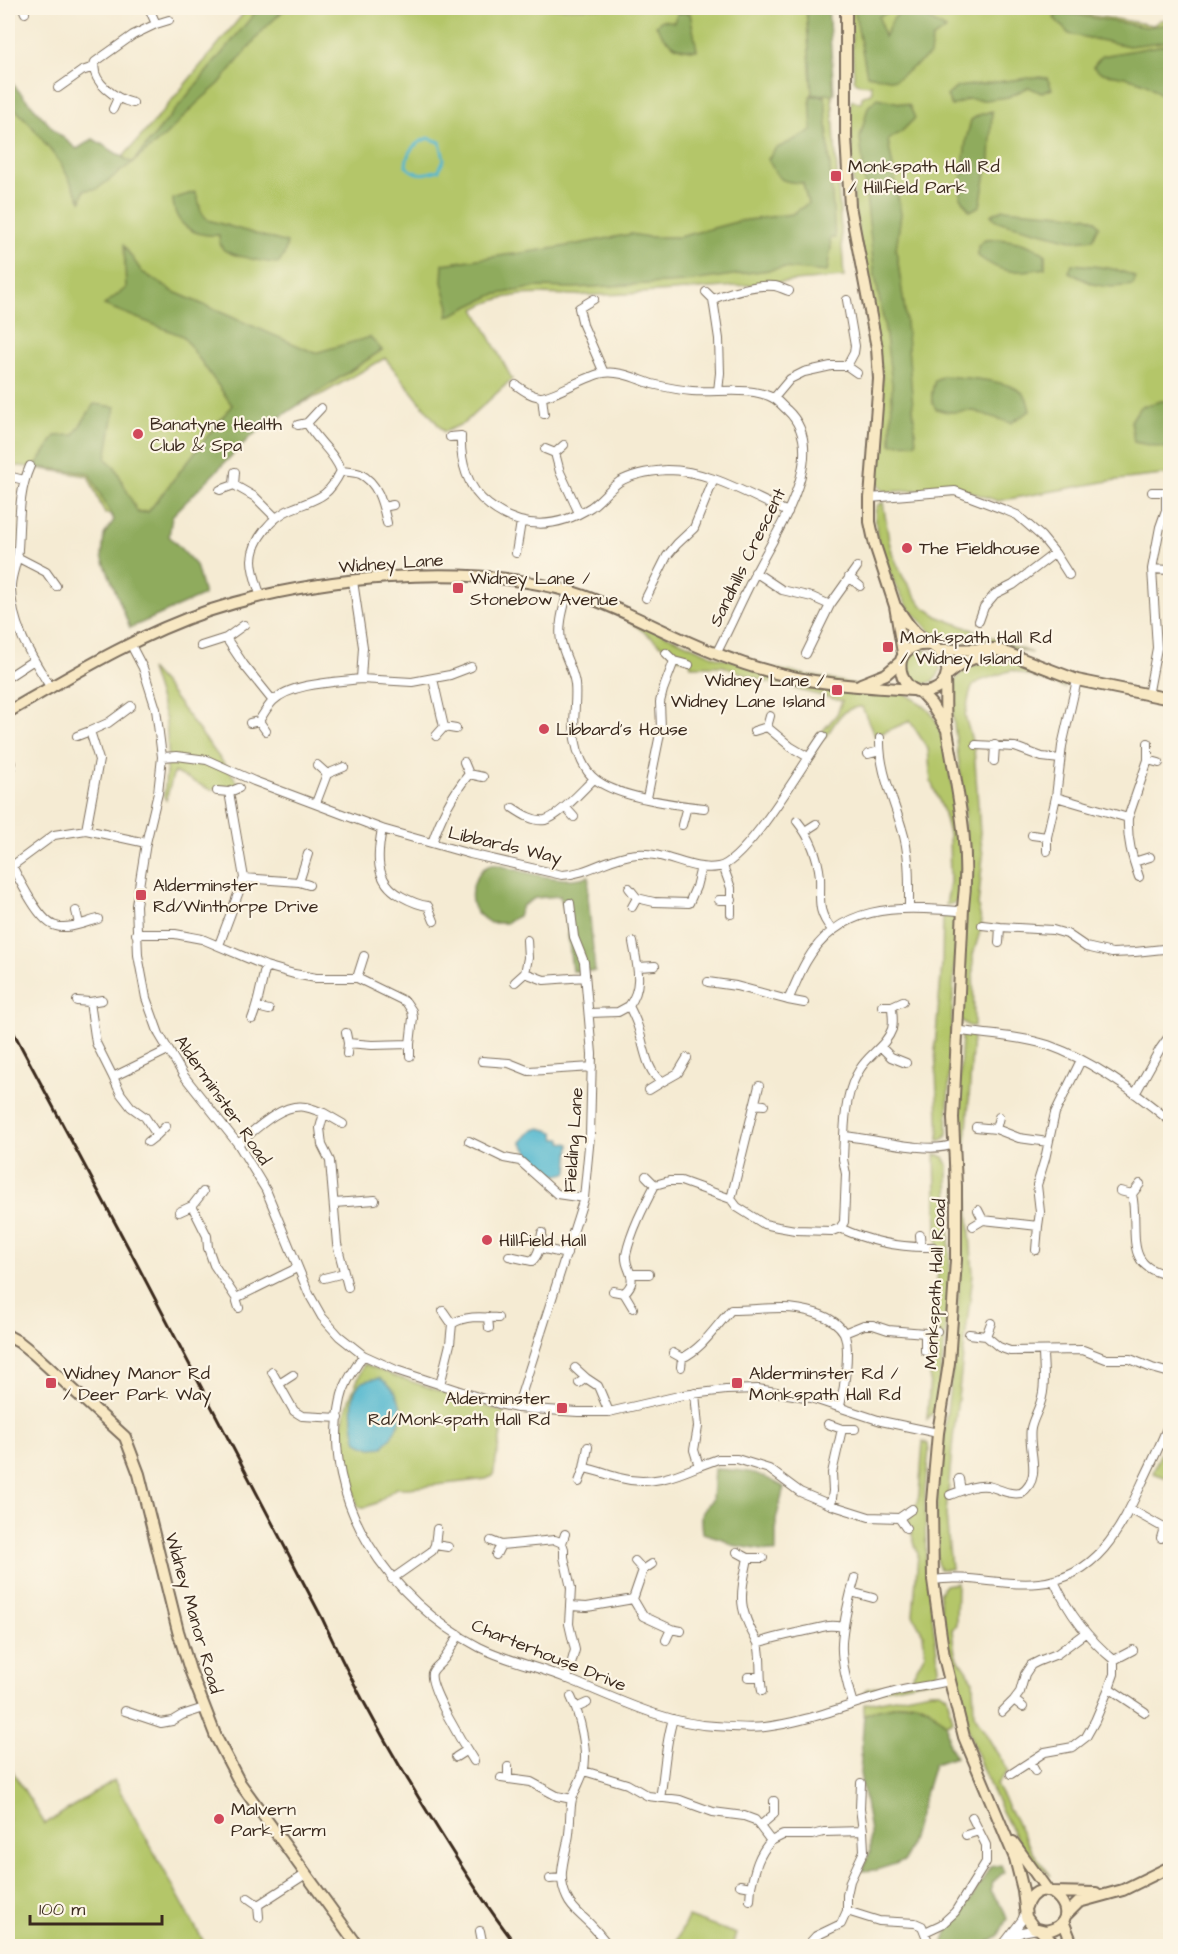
<svg xmlns="http://www.w3.org/2000/svg" width="1178" height="1954" font-family="'Architects Daughter',sans-serif">
<style>
.green{fill:#b4c669;stroke:#787844;stroke-width:1.5}
.forest{fill:#8fab5d;stroke:#656a3e;stroke-width:1.5}
.water{fill:#51b7cf;stroke:#467076;stroke-width:1.5}
.lines{fill:none;stroke-linecap:round;stroke-linejoin:round}
.stream{stroke:#51b7cf;stroke-width:3}
.street-casing{stroke:#7c6e5d;stroke-width:10}
.secondary-casing{stroke:#7c6e5d;stroke-width:14}
.street{stroke:#fff;stroke-width:8}
.secondary{stroke:#f8e8c3;stroke-width:10}
.rail{stroke:#3b2a1e;stroke-width:3}
.poi-dot{fill:#d1495b;stroke:#fcf5e5;stroke-width:2}
.labels{text-anchor:middle;stroke-width:4.5;stroke-linejoin:round;paint-order:stroke}
.poi-label{font-size:18px;fill:#3b2a1e;stroke:#fcf5e5;text-anchor:start}
.street-label{font-size:18px;fill:#3b2a1e;stroke:#fcf5e5}
</style>
<rect width="100%" height="100%" fill="#fcf5e5"/>
<filter id="ink" filterUnits="userSpaceOnUse"><feTurbulence type="fractalNoise" baseFrequency=".0167" numOctaves="2"/><feDisplacementMap in="SourceGraphic" scale="12" xChannelSelector="R" yChannelSelector="G"/><feConvolveMatrix kernelMatrix="1 2 1 2 8 2 1 2 1" color-interpolation-filters="sRGB"/></filter>
<filter id="wash" filterUnits="userSpaceOnUse"><feTurbulence type="fractalNoise" baseFrequency=".008" numOctaves="4" result="noise"/><feDisplacementMap in="SourceGraphic" scale="24" xChannelSelector="R" yChannelSelector="G"/><feGaussianBlur stdDeviation="1.35" result="paint"/><feColorMatrix in="noise" values="0 0 0 0 0 0 0 0 0 0 0 0 0 0 0 0 0 1.4 0 .05"/><feComposite in="paint" operator="in"/></filter>
<g filter="url(#wash)">
<rect width="100%" height="100%" fill="#f5ebd3"/>
<!-- green -->
<path class="green" d="M248 8H826L844 277C763 283 682 292 601 295 559 297 513 286 475 309L512 379 464 423 444 432 385 358 324 393 250 427 170 510 105 514 88 476 30 467 8 465V90L105 177 154 122Z
M850 8H1060L1073 12 1153 25 1160 20 1170 19V474L1109 481 998 501 956 487 886 492 881 489 875 479 882 377 854 205 850 106 852 100 861 103 862 97 872 92 871 85C865 84 857 86 854 79Z
M883 502 889 541 893 555 903 577 922 606 939 617 1032 653 993 644 950 640 931 632 909 608 896 587 887 566 877 538 875 512 877 506Z
M623 616 716 657 905 694C917 700 930 708 936 721 949 744 970 878 958 899 955 904 951 904 946 905L950 882 949 834 943 810 931 782 928 749 910 721 875 736 862 707C842 706 835 723 826 737L821 733 837 714 842 701 763 681 723 666H691L689 658H678Z
M906 667a17 17 0 1 1 34 0a17 17 0 1 1-34 0Z
M992 660 1015 662 1059 679 1064 684 1065 688 1012 670 980 681 973 686 970 692 965 716 974 748 980 833 983 856 978 906 982 925 973 955 974 1026H969L960 1020 965 809 953 717 952 686 958 676 969 667Z
M150 669 163 683 240 785 211 790 174 772 166 800 164 796 168 750 166 720Z
M943 915H953L957 921 950 1049 947 1135 944 1139 939 1141 935 1047 942 965Z
M965 1034H973L967 1131 964 1153 973 1274 953 1439 946 1514 951 1569H940L937 1563 935 1530 938 1484 955 1346 959 1290 956 1139 962 1037Z
M935 1154 944 1157 948 1165 950 1275 945 1342 936 1403 934 1412 927 1419 938 1269Z
M364 1364 395 1376 505 1413 493 1476 486 1479 454 1483 408 1488H396L376 1503 366 1507H358C349 1478 339 1451 343 1421 346 1403 358 1381 364 1364Z
M1170 1428V1479L1153 1473Z
M923 1441 928 1444 929 1451 925 1490 926 1568 939 1668 936 1676 930 1680 865 1693 866 1689 910 1680 925 1653 923 1634 913 1615 918 1554 908 1523 915 1509 919 1495Z
M957 1583 956 1624 952 1630 955 1654 973 1680 974 1714 1008 1771 996 1785 1032 1851 1051 1876C1028 1860 1014 1835 1002 1811 978 1765 962 1717 951 1667 945 1643 943 1618 939 1594L945 1585Z
M930 1691H940L947 1696 953 1721 946 1724C938 1717 927 1703 915 1702 905 1701 874 1711 864 1715V1704Z
M8 1764 45 1824 114 1780 206 1946H8Z
M688 1917 736 1934 732 1946H674Z"/>
<!-- forest -->
<path class="forest" d="M259 8H286L264 29 219 84 197 103 166 135 132 163 97 189 84 190 81 201 61 164 31 125 8 102V79L55 131 77 149 93 139 132 163Z
M806 8H828L834 94 812 95Z
M854 8H887L886 14 879 16 884 37C893 21 891 14 911 9L946 29 932 39 930 55 895 80 867 75Z
M1059 12 1146 27 1170 24V41L1129 46 1069 34 1054 18Z
M678 13H690L697 50C677 51 665 42 656 25L662 20 674 22Z
M1170 44 1169 105C1153 83 1141 80 1115 75 1106 74 1101 74 1093 67L1102 56Z
M1037 77 1047 78 1052 89 1041 93 1029 87 1008 97 985 100 967 99 952 106 947 96 957 87Z
M810 96H825L835 238H830L831 247 827 272 783 268 684 282 573 288 537 287 493 295 447 317 449 307 442 282 443 264 556 248 631 234 648 237H679L740 221 792 214 808 204 803 183C779 182 780 181 768 159L775 149 812 131Z
M877 98 909 105 915 118 901 132 888 140 901 214 896 249 905 311 916 443 891 444 892 384 885 329 874 270 860 137 868 107Z
M992 111 990 161 986 173 980 206 970 211 960 197 966 140 971 120 979 115Z
M195 192C202 203 196 209 208 220L287 243 284 255 279 263C269 263 230 256 223 249 220 245 219 240 219 235 195 237 174 226 173 199Z
M1003 209 1086 216 1095 220 1099 226 1093 239 1075 241 997 221 991 215Z
M999 239C1017 241 1030 244 1045 254V268C1016 273 1003 275 978 256V246L985 240Z
M124 246 142 272 174 292 315 353 370 337 382 350 251 436 172 516 169 536 196 565 204 595 130 628 102 557 104 535 114 520 89 473 35 467 55 436 74 435 94 404 115 407 106 459 115 467 138 513 148 512 232 405 183 336 104 305 126 288Z
M1072 264C1093 266 1118 267 1136 278L1133 285C1103 289 1096 287 1069 272Z
M943 376C962 378 1016 379 1026 397 1028 401 1029 407 1030 411L1011 423 974 411 948 412 936 409C929 400 932 391 935 380Z
M1161 401H1170V449L1134 442 1131 421 1140 407Z
M494 864C523 871 560 885 589 876L588 896 595 971H572L566 915 560 896 535 898 522 906 518 916 506 923H490C484 919 475 913 473 906 468 890 477 867 494 864Z
M714 1469C745 1470 757 1471 784 1487L776 1520V1552L732 1545 723 1539 702 1533C700 1516 699 1511 712 1500Z
M916 1702 928 1708 946 1724 949 1746 956 1757 934 1764 905 1861 876 1870 862 1871 870 1852V1831L860 1773 864 1715 878 1709Z
M1001 1865 1004 1872 993 1882 990 1891 1003 1908 1007 1919 998 1936 982 1946H943L948 1928 956 1918 964 1912 990 1867Z"/>
<!-- water -->
<path class="water" d="M540 1128 554 1132 556 1139H562V1142L570 1144 568 1172C567 1173 559 1175 558 1175 545 1174 528 1152 521 1142L531 1131Z
M379 1378C396 1386 408 1409 397 1427 393 1434 388 1441 383 1447L371 1448 357 1442C353 1428 348 1394 360 1384 365 1380 372 1379 379 1378Z"/>
<g class="lines">
<!-- stream -->
<path class="stream" d="M428 138 440 142 444 159 439 170C426 174 416 177 406 166 407 150 414 144 428 138Z"/>
</g>
</g>
<g filter="url(#ink)">
<g class="lines">
<defs>
<path id="street" d="M23 8 25 13
M156 24 169 20
M58 88 82 71 94 67
M133 103C116 99 90 82 95 62L133 35 156 24 149 8
M113 109 118 98
M706 292 713 299 719 339 720 373 718 391
M594 299 579 308 583 325 604 373
M713 299C730 292 756 284 775 286 780 287 785 290 789 291
M847 366 854 353 855 346 847 300
M516 385C523 390 531 396 540 397 551 398 588 375 603 373 619 370 637 379 652 384 665 387 678 390 692 391 716 393 751 386 773 398 778 400 782 406 787 410 832 452 777 530 756 572 742 599 730 627 716 654
M542 397 544 414
M774 398 790 379 804 372 831 366H847L857 373
M298 425 307 423
M450 437 461 436C460 461 467 489 489 505 521 530 557 529 591 507 601 500 609 489 619 482 632 474 652 471 667 470 710 470 750 496 788 512
M545 449 555 453 564 445
M555 453 560 472 579 513
M30 466C18 493 20 520 18 549 18 561 12 572 11 585 10 624 31 656 51 688
M341 471C347 472 355 472 360 474 379 483 383 506 387 523
M8 476 24 480
M234 485 235 472
M220 490 234 485 255 497 276 518
M870 498 955 491 1005 510 1017 515 1041 536 1055 553 1069 575
M383 507 393 505
M516 553 521 522
M17 557 46 572 56 586
M1152 569 1170 570
M755 572 782 590 812 597 830 605 806 654
M849 577 860 586
M568 591C564 607 558 624 561 641 564 656 573 669 575 684 577 702 572 721 575 739 577 752 584 771 595 779 617 797 676 805 704 808
M261 597C257 585 252 572 252 560 253 539 272 517 291 509 318 498 327 499 341 471 334 452 317 441 307 423L321 408
M646 598 667 556 677 544 694 528 714 479
M830 605 857 567
M979 621 984 607 995 594 1013 585 1055 553
M226 638 244 625
M131 645 143 668 156 709 162 757 158 793 146 843 136 905 138 955 146 998 159 1034 184 1076 238 1144 266 1190 309 1294 322 1317 339 1336 363 1355 396 1370 499 1404 517 1408 578 1412H609L683 1395 726 1390 758 1389 811 1398 881 1421 938 1433
M201 646 226 638 244 665 273 701
M666 653 674 661
M8 677 34 660
M361 679 412 682 450 675 471 667
M433 679 444 727 436 736
M1148 696 1157 648 1152 569 1160 527 1166 510V492H1152
M259 721 266 731
M250 723 259 721C263 715 267 707 273 701 291 683 336 682 361 679L363 647 353 581
M444 727 456 729
M767 727 770 716
M754 731 767 727 791 747 808 757
M77 736 90 731
M880 738C879 770 893 798 902 829 910 854 909 882 909 908
M976 745 1015 747 1042 757 1060 759
M8 754 12 767 8 775
M868 754 880 751
M162 757 177 756 207 760 254 781 382 829 470 854 562 875C589 874 610 856 637 854 665 851 691 872 718 867 746 863 804 762 823 736
M1148 760V743
M994 761 995 745
M464 762 469 774
M317 765 327 774
M217 791 229 792 244 878
M229 792 239 788
M1056 797 1128 818 1148 760 1159 763
M647 798 661 729 660 702 663 690 674 661 689 665
M316 803 327 774 344 767
M565 807 574 817
M513 808C522 814 534 822 545 820 559 817 583 789 594 779
M1128 818C1127 839 1132 857 1139 877
M797 821C810 837 818 857 820 877 821 901 816 910 832 930
M682 825 687 806
M382 829C377 855 374 881 401 896 410 901 418 905 428 906L434 921
M86 830 99 760 90 731 108 723 131 706
M805 831 816 824
M1032 835 1047 837
M432 843C441 817 451 796 469 774L483 777
M1047 851V837L1056 797 1062 746 1077 680
M1134 862 1150 857
M723 866 731 888V914
M299 882 309 885
M629 888 637 898
M719 900H732
M632 907 637 898 654 902 689 903 696 887 701 867
M76 911 79 924
M98 919C86 922 68 930 56 926 39 922 20 880 12 866L54 835 86 830 146 843
M982 925 1000 927
M136 934H175L202 939 266 966 294 974 316 978H357L406 1002 412 1011 413 1018 410 1044 372 1045 348 1043 347 1054
M527 940 528 958 525 973 544 980 585 977
M999 943 1000 927 1053 930 1067 934 1086 947 1112 953 1135 952 1163 949 1170 951
M219 945 244 878 299 882 308 854
M638 967 655 966
M357 978 364 956
M515 982 525 973
M708 982 736 986 788 1000C794 988 799 974 806 962 840 902 899 907 958 911L963 908
M788 1000 804 1003
M77 1001 90 1002 96 1043 113 1077
M90 1002 102 1000
M629 1006C644 986 637 965 633 942
M882 1006H892
M257 1007 269 1010
M589 1013 618 1012 629 1006C632 1012 635 1018 637 1024 644 1042 645 1071 662 1082L678 1073 687 1058
M252 1019C259 1002 261 983 266 966
M957 1028 961 1031C989 1035 1020 1036 1048 1045 1093 1061 1134 1091 1170 1121
M346 1033 348 1043
M881 1047 891 1057 906 1063
M410 1056V1044
M482 1061 509 1063 529 1071 592 1067
M649 1090 662 1082
M1135 1094 1160 1049 1170 1035
M755 1104 764 1105
M324 1113 343 1124
M976 1127 996 1129 1019 1138 1048 1142
M996 1129 999 1117
M157 1135 166 1126
M844 1136C845 1113 847 1089 860 1069 869 1054 886 1046 892 1029 894 1022 892 1013 892 1006L903 1001
M469 1141 504 1158 520 1161 557 1194 584 1198
M148 1142 157 1135 145 1117 131 1107 121 1094 113 1077 168 1050
M238 1144C255 1130 281 1103 305 1107 311 1108 318 1111 324 1113L320 1128 322 1145 330 1161 337 1244 348 1287
M646 1176 655 1185
M1120 1191 1132 1194C1140 1230 1121 1268 1170 1275
M1132 1194 1140 1184
M731 1199 759 1086
M334 1203 375 1200
M192 1206 203 1192
M978 1210 983 1220
M179 1212 192 1206 207 1236 208 1248 214 1265 236 1298 297 1268
M973 1226 983 1220 1038 1226 1040 1212 1037 1185 1045 1159 1055 1113 1081 1060
M840 1228C870 1242 901 1248 933 1247
M920 1235 921 1247
M540 1248 567 1254
M1036 1250 1038 1226
M509 1256 532 1261C540 1254 540 1243 542 1233
M632 1274H649
M324 1278 344 1273
M613 1291 624 1293C641 1278 624 1270 626 1255 631 1231 644 1206 655 1185L669 1181H681L731 1199 737 1207 764 1224 778 1227 795 1230 832 1231 840 1228 844 1222 846 1174 843 1159 844 1136C871 1138 931 1155 953 1144
M624 1293 633 1308
M236 1298 239 1308
M443 1311 452 1324
M488 1317 489 1328
M844 1333 864 1325H873L888 1330 925 1333V1351
M925 1333 937 1331
M969 1334 986 1336 999 1347 1010 1351 1083 1350 1106 1359H1130L1152 1368 1170 1373
M986 1336 991 1323
M673 1353 682 1358
M363 1355C355 1369 344 1383 341 1399 319 1502 391 1601 479 1647 507 1661 539 1667 568 1679 613 1697 666 1724 715 1726 731 1727 749 1729 765 1727 808 1722 849 1704 891 1693 910 1687 930 1686 949 1681
M681 1367 682 1358C703 1348 715 1327 731 1310 748 1310 765 1308 782 1308 801 1308 834 1314 844 1333 851 1350 844 1389 840 1406
M575 1368 586 1378
M272 1372 294 1411 302 1416 339 1418
M579 1383 586 1378 598 1386 609 1412
M279 1384 293 1375
M440 1385 450 1344 452 1324C465 1315 483 1317 498 1318
M695 1393 698 1427 694 1450 699 1466 718 1459H737L769 1469 800 1492 831 1505 869 1517 899 1518 912 1509
M517 1408 584 1198 590 1136 592 1054 584 962 574 937 570 903
M828 1424 842 1429 832 1473 833 1491 831 1505
M842 1429H855
M588 1447 584 1468C596 1470 608 1475 620 1478 649 1486 673 1477 699 1466
M959 1479 961 1491
M579 1482 584 1468
M950 1495C961 1491 975 1484 988 1486 1000 1489 1008 1495 1021 1493 1044 1478 1027 1450 1031 1428 1033 1418 1040 1408 1042 1397 1046 1382 1043 1366 1043 1351
M1130 1509 1164 1528 1170 1529
M899 1518 906 1528
M1161 1538 1164 1528
M491 1541 501 1545
M562 1543 565 1534
M435 1545 437 1529
M737 1552 748 1558
M496 1555 501 1545 555 1540 562 1543 564 1549V1557L571 1588 569 1624 575 1650 567 1679
M763 1558H748C740 1597 737 1607 758 1643 775 1637 792 1634 810 1630 824 1627 828 1624 843 1627
M643 1570 652 1564
M392 1579 432 1551 435 1545 448 1547
M933 1580C969 1574 1003 1587 1039 1583 1097 1577 1120 1530 1142 1483 1152 1462 1162 1442 1170 1420
M851 1592 855 1578
M633 1599 643 1570 635 1561
M570 1606 587 1607 633 1599 643 1616 671 1629 666 1640
M671 1629 681 1631
M459 1635C454 1643 450 1651 444 1659 441 1664 434 1667 432 1673 428 1687 465 1747 474 1761
M758 1643C762 1659 759 1674 762 1691
M1114 1660 1133 1650
M748 1677H760
M1109 1688 1145 1712
M571 1697C580 1715 589 1753 583 1773 580 1782 575 1790 572 1799 569 1812 571 1827 568 1840 564 1860 557 1878 567 1898 572 1910 583 1916 591 1925 598 1932 603 1939 609 1946
M1014 1700 1023 1707
M853 1704C838 1655 839 1641 851 1592L873 1598
M576 1708 587 1703
M125 1711 161 1723 172 1721 182 1715 204 1708
M1002 1712 1014 1700 1020 1692 1025 1674 1031 1665 1039 1661 1057 1654 1085 1633
M456 1757 467 1750
M1030 1762 1035 1771
M508 1767V1778
M584 1771 627 1784 648 1796 680 1800 713 1812 744 1816 755 1820 771 1841 783 1835H812L824 1832 863 1831 864 1851 850 1881 847 1895V1911L879 1921 915 1923 922 1926 930 1946
M1011 1774 1045 1752 1073 1747 1086 1737 1095 1721 1109 1688 1114 1674V1660C1087 1638 1068 1612 1054 1581
M501 1778 531 1782 557 1796 572 1799
M861 1783 860 1808 863 1831
M660 1798C665 1771 665 1744 673 1719
M972 1817 979 1831
M760 1826 774 1814V1801
M550 1879 561 1878
M740 1885 751 1887C755 1869 758 1855 771 1841
M248 1898 258 1905 259 1917
M750 1900 751 1887
M258 1905 306 1874
M480 1931 483 1946
M925 1932 942 1924 955 1912 986 1862V1845L979 1831 966 1835
M1010 1939 1022 1932 1037 1929
M807 1946 816 1936 841 1924 847 1911
M1002 1946 1022 1920 1025 1913"/>
<path id="secondary" d="M846 8V137L850 206 877 348 879 379 870 498V522L875 545 895 606 903 653
M897 608C903 616 907 624 914 631 926 644 949 650 947 672 946 680 941 687 934 690 900 705 881 640 931 645
M939 650 996 649 1077 680 1170 699
M947 675C961 663 972 656 992 655
M945 680C946 696 944 714 947 730 957 790 971 847 963 908L953 1118 956 1186V1260L949 1363 938 1433 932 1501 933 1580 944 1657 964 1737 1015 1858 1023 1890 1026 1917 1034 1928 1046 1931C1093 1922 1041 1861 1025 1909
M861 684 886 674 900 662
M921 693 931 704 946 728
M8 712C72 675 137 635 208 611 313 577 465 561 572 592 623 608 667 635 717 654 755 669 796 680 837 684 862 687 888 688 913 690
M8 1336 19 1342 34 1354 125 1437 139 1474 178 1631 190 1670 216 1737 240 1783 358 1946
M1013 1842 1048 1891
M1052 1892 1096 1893
M1065 1916 1079 1902 1123 1890 1170 1867
M1063 1921 1073 1946
M1040 1930 1056 1946"/>
</defs>
<!-- street casing -->
<use href="#street" class="street-casing"/>
<!-- secondary casing -->
<use href="#secondary" class="secondary-casing"/>
<!-- street -->
<use href="#street" class="street"/>
<!-- secondary -->
<use href="#secondary" class="secondary"/>
<!-- rail -->
<path class="rail" d="M8 1022 128 1247 323 1620C356 1692 396 1762 438 1829 463 1869 488 1909 517 1946"/>
</g>
</g>
<!-- markers -->
<g class="poi-dot">
<rect x="830" y="170" width="12" height="12" rx="3"/>
<circle cx="138" cy="434" r="6"/>
<circle cx="907" cy="548" r="6"/>
<rect x="452" y="582" width="12" height="12" rx="3"/>
<rect x="882" y="641" width="12" height="12" rx="3"/>
<rect x="831" y="684" width="12" height="12" rx="3"/>
<circle cx="544" cy="729" r="6"/>
<rect x="135" y="889" width="12" height="12" rx="3"/>
<circle cx="487" cy="1240" r="6"/>
<rect x="45" y="1377" width="12" height="12" rx="3"/>
<rect x="731" y="1377" width="12" height="12" rx="3"/>
<rect x="556" y="1402" width="12" height="12" rx="3"/>
<circle cx="219" cy="1819" r="6"/>
</g>
<g class="labels">
<!-- poi labels -->
<g class="poi-label">
<text x="848" y="172">Monkspath Hall Rd<tspan x="848" dy="21">/ Hillfield Park</tspan></text>
<text x="150" y="430">Banatyne Health<tspan x="150" dy="21">Club &amp; Spa</tspan></text>
<text x="919" y="554">The Fieldhouse</text>
<text x="470" y="584">Widney Lane /<tspan x="470" dy="21">Stonebow Avenue</tspan></text>
<text x="900" y="643">Monkspath Hall Rd<tspan x="900" dy="21">/ Widney Island</tspan></text>
<text x="825" y="686" text-anchor="end">Widney Lane /<tspan x="825" dy="21">Widney Lane Island</tspan></text>
<text x="556" y="735">Libbard's House</text>
<text x="153" y="891">Alderminster<tspan x="153" dy="21">Rd/Winthorpe Drive</tspan></text>
<text x="499" y="1246">Hillfield Hall</text>
<text x="63" y="1379">Widney Manor Rd<tspan x="63" dy="21">/ Deer Park Way</tspan></text>
<text x="749" y="1379">Alderminster Rd /<tspan x="749" dy="21">Monkspath Hall Rd</tspan></text>
<text x="550" y="1404" text-anchor="end">Alderminster<tspan x="550" dy="21">Rd/Monkspath Hall Rd</tspan></text>
<text x="231" y="1815">Malvern<tspan x="231" dy="21">Park Farm</tspan></text>
</g>
<!-- street labels -->
<g class="street-label">
<text transform="translate(747 557) rotate(-64)" y="6">Sandhills Crescent</text>
<text transform="translate(391 563) rotate(-4)" y="6">Widney Lane</text>
<text transform="translate(505 845) rotate(13)" y="6">Libbards Way</text>
<text transform="translate(223 1100) rotate(55)" y="6">Alderminster Road</text>
<text transform="translate(573 1140) rotate(-86)" y="6">Fielding Lane</text>
<text transform="translate(935 1284) rotate(-87)" y="6">Monkspath Hall Road</text>
<text transform="translate(194 1613) rotate(74)" y="6">Widney Manor Road</text>
<text transform="translate(549 1655) rotate(22)" y="6">Charterhouse Drive</text>
</g>
</g>
<!-- margin -->
<rect width="1178" height="1954" fill="none" stroke="#fcf5e5" stroke-width="30"/>
<!-- scale -->
<path d="M30 1915v9h132v-9" fill="none" stroke="#3b2a1e" stroke-width="3"/>
<text x="39" y="1915" font-size="18" fill="#3b2a1e" stroke="#fcf5e5" stroke-width="4.5" paint-order="stroke">100 m</text>
</svg>
